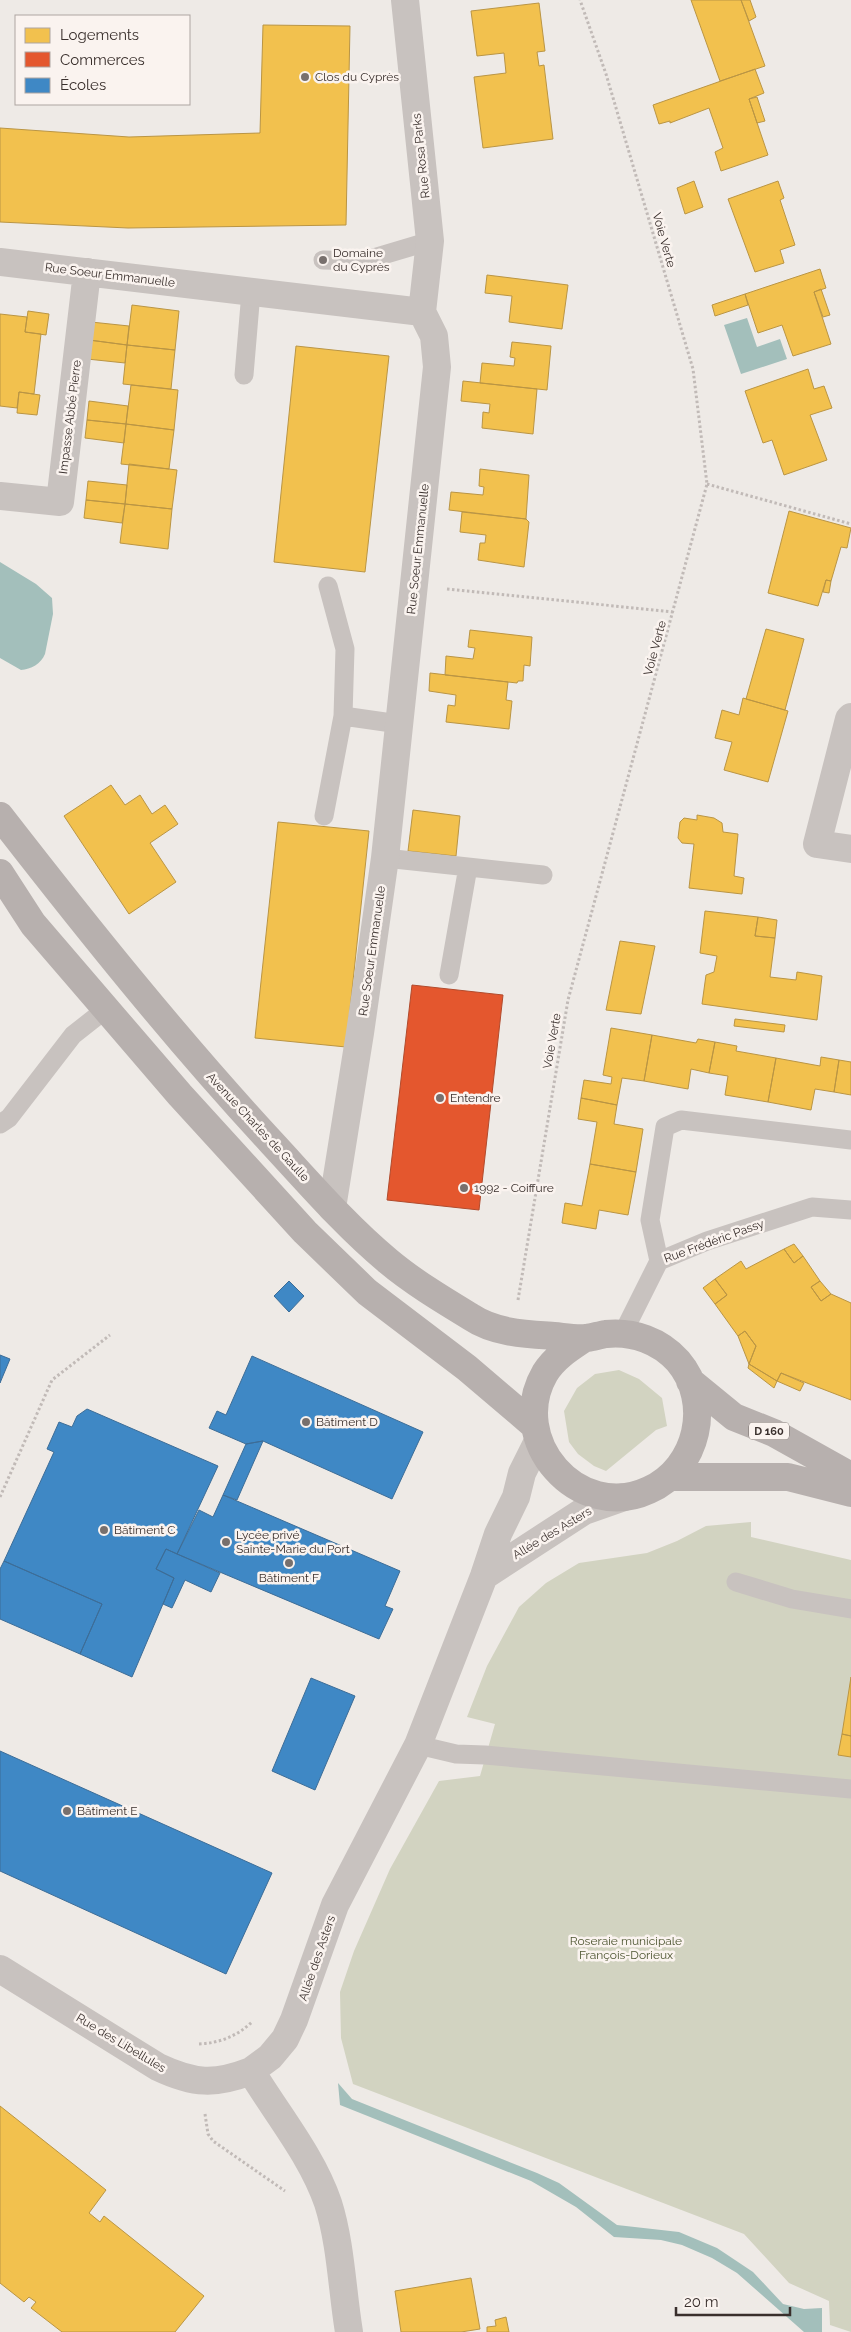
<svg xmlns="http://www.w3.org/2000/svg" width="851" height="2332" font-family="Raleway,sans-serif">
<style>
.green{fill:#d2d3c1}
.water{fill:#a3bfbb}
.homes{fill:#f2c14e;stroke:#ba9544}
.shops{fill:#e4572e;stroke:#b14b2d}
.schools{fill:#3f88c5;stroke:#3d6d97}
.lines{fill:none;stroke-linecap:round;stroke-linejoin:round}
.path{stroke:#c1bab7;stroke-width:3;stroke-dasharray:2.5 2.5;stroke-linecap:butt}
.lane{stroke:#c8c2bf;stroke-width:19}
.street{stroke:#c8c2bf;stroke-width:28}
.primary{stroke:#b7b0ae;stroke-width:28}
.poi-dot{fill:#78706d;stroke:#faf3ef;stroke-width:2}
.labels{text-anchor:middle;stroke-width:5;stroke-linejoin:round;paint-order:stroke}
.shield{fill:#faf3ef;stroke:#736a66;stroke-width:1}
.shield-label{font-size:11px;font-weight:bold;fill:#392f2c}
.poi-label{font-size:12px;fill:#392f2c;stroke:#faf3ef;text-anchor:start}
.street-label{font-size:12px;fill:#392f2c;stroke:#faf3ef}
.park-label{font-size:12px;fill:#4e5632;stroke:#faf3ef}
</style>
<rect width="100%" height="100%" fill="#eeeae6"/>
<!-- green -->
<path class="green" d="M619 1370 639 1379 662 1398 667 1426 656 1430 606 1471 594 1466 578 1454 569 1442 564 1411 577 1388 595 1374Z
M751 1522V1537L851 1560V2332L830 2325 829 2301 789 2283 744 2234 353 2084 341 2038 340 1992 354 1951 390 1869 439 1781 480 1776 495 1724 467 1717 487 1666 519 1607 546 1583 579 1563 647 1553 677 1541 706 1526Z"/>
<!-- water -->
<path class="water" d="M747 318 757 347 780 339 787 359 741 374 724 325Z
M0 562 36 584 52 598 53 614 45 654C41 664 31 669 21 670L0 658Z
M338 2083 352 2099 537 2173 559 2183 617 2225 679 2232 717 2248 753 2272 783 2304 804 2309 822 2308V2332H804L737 2273 712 2258 682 2245 661 2240 614 2237 576 2207 531 2181 340 2105Z"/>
<!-- homes -->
<path class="homes" d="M691 0H741L765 66 720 81Z
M741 0H750L756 17 749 21Z
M539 3 545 51 537 52 539 66 544 65 553 139 483 148 474 77 506 73 504 53 477 56 471 11Z
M263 25 350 26 346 225 128 228 0 222V128L129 137 260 133Z
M755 69 764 93 749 99 768 155 721 171 715 152 723 148 709 108 670 123V121L659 124 653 105Z
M757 97 765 121 757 123 749 99Z
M694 181 703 207 685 214 677 188Z
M778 181 784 198 780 200 795 245 780 250 784 263 755 272 728 199Z
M820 269 826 288 814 292 831 344 793 356 782 325 758 333 745 294Z
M487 275 568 285 562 329 509 322 512 296 485 293Z
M821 289 830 315 823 317 814 292Z
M745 294 748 305 715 316 712 305Z
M132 305 179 311 175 350 127 345Z
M28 311 49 314 46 335 25 332Z
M0 314 27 317 25 332 41 334 34 394 19 392 17 408 0 406Z
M91 322 129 326 127 345 89 340Z
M89 340 127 345 125 363 87 359Z
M512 342 551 346 547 390 480 383 482 363 514 366 515 358 510 357Z
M127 345 175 350 171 389 123 384Z
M296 346 389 356 365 572 274 562Z
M808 369 814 389 824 386 832 408 810 415 827 460 784 475 772 440 763 443 745 391Z
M463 381 537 389 533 434 482 428 483 412 489 413 490 404 461 401Z
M131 385 178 390 174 430 126 424Z
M19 392 40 395 37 415 17 413Z
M89 401 128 406 126 424 87 420Z
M87 420 126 424 124 443 85 438Z
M126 424 174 430 169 469 121 464Z
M129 464 177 470 172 509 125 504Z
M480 469 529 475 526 519 449 510 451 492 483 495 484 487 479 486Z
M88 481 127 485 125 504 86 500Z
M86 500 125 504 122 523 84 518Z
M125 504 172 509 168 549 120 543Z
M789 511 851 528 847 548 841 547 831 581 826 580 818 606 768 593Z
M462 512 526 519 529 522 524 567 478 560 480 543H485L486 535 460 532Z
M826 580 831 581 829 593 823 592Z
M766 629 804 639 785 710 746 699Z
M470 630 532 637 530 666 524 665 523 681H518L517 683 445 675 446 656 473 659 475 648 468 647Z
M430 673 508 682 506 700 512 701 509 729 446 722 448 705 455 706 456 695 429 691Z
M743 698 788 711 768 782 724 770 732 742 715 738 722 710 739 715Z
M111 785 125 805 140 795 152 814 165 805 178 824 150 843 176 882 129 914 64 816Z
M413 810 460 816 456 856 408 851Z
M697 815 714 818 722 823 723 832 738 834 734 876 744 878 742 894 689 888 694 844 682 843 678 838 680 822 684 818 697 820Z
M278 822 369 831 346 1047 255 1038Z
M705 911 758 917 755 936 775 938 770 977 796 980 797 972 822 976 817 1020 702 1004 706 975 714 972 717 956 700 953Z
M758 917 777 920 775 938 755 936Z
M620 941 655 946 641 1014 606 1010Z
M735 1019 785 1025 784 1032 734 1026Z
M611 1028 652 1035 644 1081 622 1078 617 1105 581 1098 584 1080 611 1084 612 1077 603 1075Z
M652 1035 696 1043 698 1039 715 1042 709 1073 691 1069 688 1089 644 1081Z
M715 1042 737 1046 736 1051 776 1058 768 1102 725 1095 728 1076 709 1073Z
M821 1057 839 1060 834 1092 815 1089 811 1110 768 1102 776 1058 820 1066Z
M839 1060 851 1062V1095L834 1092Z
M581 1098 617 1105 614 1124 643 1129 636 1172 590 1164 597 1122 578 1119Z
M590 1164 636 1172 628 1215 599 1210 596 1229 562 1223 565 1203 582 1206Z
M794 1244 803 1256 794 1263 784 1249Z
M784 1249 794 1263 803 1256 820 1281 811 1287 821 1301 831 1294 851 1303V1400L781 1373 777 1381 749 1364 756 1346 745 1331 738 1336 715 1304 727 1295 715 1279 741 1261 746 1269Z
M715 1279 727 1295 715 1304 703 1288Z
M820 1281 831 1294 821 1301 811 1287Z
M745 1331 756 1346 749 1364 738 1336Z
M749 1364 777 1381 774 1388 748 1368Z
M781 1373 804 1383 800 1391 777 1381Z
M851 1677V1736L842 1734Z
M842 1734 851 1736V1757L838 1755Z
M0 2106 106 2190 89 2213 100 2222 104 2216 204 2296 175 2332H62L31 2308 36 2302 29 2297 24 2302 0 2283Z
M471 2278 480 2329 461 2332H401L395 2291Z
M506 2317 509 2332H487V2327L496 2326 495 2320Z"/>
<!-- shops -->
<path class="shops" d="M412 985 503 995 479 1210 387 1200Z"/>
<!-- schools -->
<path class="schools" d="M289 1281 304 1296 289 1312 274 1296Z
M0 1355 10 1359 0 1383Z
M252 1356 423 1432 392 1499 263 1441 246 1444 209 1428 217 1411 226 1415Z
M87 1409 218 1466 177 1554 166 1549 156 1569 174 1578 132 1677 80 1654 102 1604 4 1561 54 1452 47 1449 59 1422 72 1427 77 1416Z
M263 1441 237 1500 223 1495 246 1444Z
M223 1495 400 1571 385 1606 393 1609 379 1639 177 1554 199 1510 213 1517Z
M166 1549 220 1573 211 1592 185 1580 172 1608 163 1604 174 1578 156 1569Z
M4 1561 102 1604 80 1654 0 1619V1569Z
M311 1678 355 1696 315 1790 272 1771Z
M0 1751 272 1873 226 1974 0 1871Z"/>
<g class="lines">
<!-- path -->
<path class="path" d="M707 484 851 524
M447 589 674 612
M518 1300 568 1000 707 484 693 369 606 74 580 0
M0 1497 52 1380 110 1335
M199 2044C220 2043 237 2036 252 2022
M205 2114 208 2134 213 2141 285 2191"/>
<!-- lane -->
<path class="lane" d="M323 260 363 261 430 241
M244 375 251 292
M328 586 345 649 343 716
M324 816 343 716 399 724
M385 858 543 875
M449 975 468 867
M0 1124 9 1118 73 1035 106 1009
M659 1261 650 1220 665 1127 681 1120 851 1140
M659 1261 707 1241 812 1207 851 1210
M623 1333 659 1261
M736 1582 792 1599 851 1609
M418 1745 456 1754 485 1755 851 1789"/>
<!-- street -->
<path class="street" d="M405 0 430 241 422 312
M0 262 422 312 434 336 437 367 385 858 360 1033 332 1208
M0 496 60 502 87 272
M851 717 849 719 817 844 851 849
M484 1576 584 1511 624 1497
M0 1969 158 2067C194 2084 215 2085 251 2071
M349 2332C342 2290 341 2244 328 2203 312 2156 277 2114 251 2071L270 2057 285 2039 294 2020 335 1905 418 1745 484 1576 498 1534 516 1497 522 1473 538 1441"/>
<!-- primary -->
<path class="primary" d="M0 816C87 928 175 1038 272 1143 309 1183 346 1226 388 1261 413 1282 443 1300 471 1317 495 1333 526 1334 554 1336 565 1337 576 1339 587 1338 593 1337 600 1335 606 1334 633 1331 660 1341 678 1361 713 1402 698 1468 649 1490 578 1523 506 1440 545 1373 555 1357 570 1348 585 1338
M0 873 33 924 180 1095 305 1232 367 1292 467 1368 535 1426
M690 1381 734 1417 774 1433 851 1476
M670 1477H788L851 1493"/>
</g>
<!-- markers -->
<g class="poi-dot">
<circle cx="305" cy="77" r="5"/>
<circle cx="323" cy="260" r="5"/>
<circle cx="440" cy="1098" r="5"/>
<circle cx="464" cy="1188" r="5"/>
<circle cx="306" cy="1422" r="5"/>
<circle cx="104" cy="1530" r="5"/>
<circle cx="226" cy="1542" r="5"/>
<circle cx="289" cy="1563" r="5"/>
<circle cx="67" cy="1811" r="5"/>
</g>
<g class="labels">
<!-- shield labels -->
<rect class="shield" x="749" y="1422.5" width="40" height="17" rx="4"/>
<g class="shield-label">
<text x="769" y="1435">D 160</text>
</g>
<!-- poi labels -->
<g class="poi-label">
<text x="315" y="81">Clos du Cyprès</text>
<text x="333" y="257">Domaine<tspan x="333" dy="14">du Cyprès</tspan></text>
<text x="450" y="1102">Entendre</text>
<text x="474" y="1192">1992 - Coiffure</text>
<text x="316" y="1426">Bâtiment D</text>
<text x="114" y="1534">Bâtiment C</text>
<text x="236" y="1539">Lycée privé<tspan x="236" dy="14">Sainte-Marie du Port</tspan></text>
<text x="289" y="1582" text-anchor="middle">Bâtiment F</text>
<text x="77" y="1815">Bâtiment E</text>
</g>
<!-- street labels -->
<g class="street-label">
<text transform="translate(421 156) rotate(-96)" y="4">Rue Rosa Parks</text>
<text transform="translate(664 240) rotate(74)" y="4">Voie Verte</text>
<text transform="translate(110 275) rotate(7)" y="4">Rue Soeur Emmanuelle</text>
<text transform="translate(70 417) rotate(-83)" y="4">Impasse Abbé Pierre</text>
<text transform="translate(418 549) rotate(-84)" y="4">Rue Soeur Emmanuelle</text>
<text transform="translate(655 648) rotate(-75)" y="4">Voie Verte</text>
<text transform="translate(372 951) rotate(-82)" y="4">Rue Soeur Emmanuelle</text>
<text transform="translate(552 1041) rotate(-80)" y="4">Voie Verte</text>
<text transform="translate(258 1127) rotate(47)" y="4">Avenue Charles de Gaulle</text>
<text transform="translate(714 1241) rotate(-20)" y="4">Rue Frédéric Passy</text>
<text transform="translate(552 1533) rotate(-31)" y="4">Allée des Asters</text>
<text transform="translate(317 1958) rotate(-71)" y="4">Allée des Asters</text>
<text transform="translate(121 2043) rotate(31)" y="4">Rue des Libellules</text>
</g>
<!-- park labels -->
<g class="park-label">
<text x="626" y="1945">Roseraie municipale<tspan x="626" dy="14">François-Dorieux</tspan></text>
</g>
</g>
<!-- legend -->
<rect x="15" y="15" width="175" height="90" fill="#faf3ef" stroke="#ada5a1"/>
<rect x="25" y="28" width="25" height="15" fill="#f2c14e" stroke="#ada5a1"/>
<text x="60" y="40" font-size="15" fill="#392f2c">Logements</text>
<rect x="25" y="52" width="25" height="15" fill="#e4572e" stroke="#ada5a1"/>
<text x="60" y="65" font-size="15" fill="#392f2c">Commerces</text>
<rect x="25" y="78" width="25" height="15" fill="#3f88c5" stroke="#ada5a1"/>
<text x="60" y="90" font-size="15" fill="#392f2c">Écoles</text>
<!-- scale -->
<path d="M676 2307v8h114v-8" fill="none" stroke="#392f2c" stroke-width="2.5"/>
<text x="684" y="2307" font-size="15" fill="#392f2c" stroke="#faf3ef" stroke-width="4" paint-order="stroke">20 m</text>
</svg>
